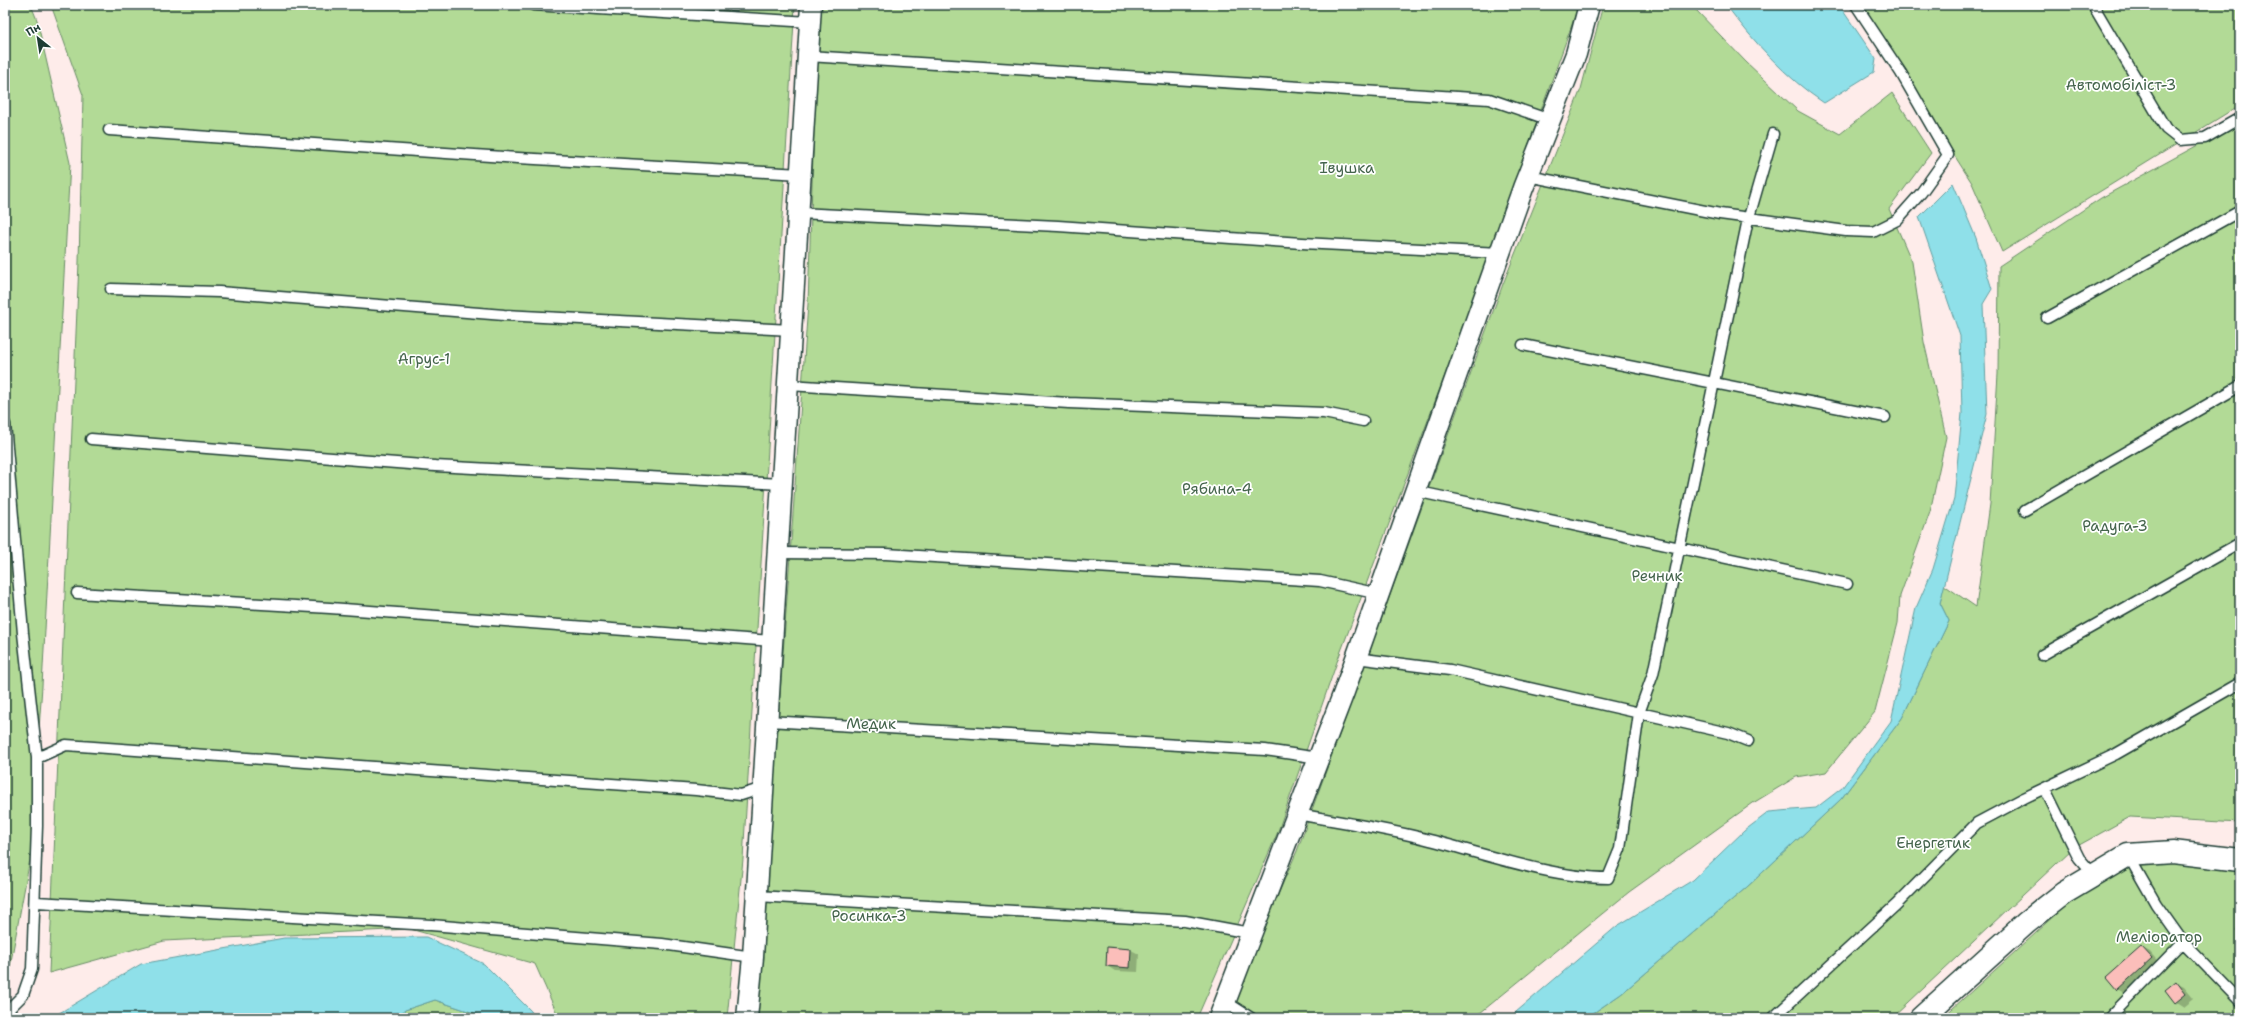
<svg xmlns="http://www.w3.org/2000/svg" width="2245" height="1023" font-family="'Shantell Sans',sans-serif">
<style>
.green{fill:#b2da96;stroke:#688c65}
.water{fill:#8fe0e9;stroke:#629fa1}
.shadow{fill:#0003}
.building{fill:#fbbeba;stroke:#1f3d34}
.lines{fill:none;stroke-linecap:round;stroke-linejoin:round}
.lane-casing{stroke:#1f3d34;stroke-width:13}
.street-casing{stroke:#1f3d34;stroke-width:23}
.secondary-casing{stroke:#1f3d34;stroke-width:25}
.lane{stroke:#fff;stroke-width:10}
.street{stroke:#fff;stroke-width:20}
.secondary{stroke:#fff;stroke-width:22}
.labels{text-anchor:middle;stroke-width:3.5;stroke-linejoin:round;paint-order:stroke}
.park-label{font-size:15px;fill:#44644c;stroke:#fff}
</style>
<rect width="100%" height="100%" fill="#feecea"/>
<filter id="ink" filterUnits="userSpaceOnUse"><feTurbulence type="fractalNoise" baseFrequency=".025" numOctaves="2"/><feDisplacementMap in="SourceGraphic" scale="8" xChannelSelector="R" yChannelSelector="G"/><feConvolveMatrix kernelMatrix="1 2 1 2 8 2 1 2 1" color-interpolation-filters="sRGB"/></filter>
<g filter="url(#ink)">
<!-- green -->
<path class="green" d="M5 5H31L37 20 70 163 42 686 30 859 9 972 5 977Z
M51 5H795L743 859 727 1018H559L535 964 410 929 164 941 49 973 79 262 83 95Z
M818 5H1579L1459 338 1338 659 1277 834 1197 1018H757L808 304Z
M1603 5H1688L1696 10 1746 62 1798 111 1840 134 1892 93 1931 153 1889 209 1912 262 1924 342 1946 437 1930 512 1900 596 1898 623 1875 712 1826 772 1796 777 1753 803 1629 892 1480 1013 1468 1018H1224L1297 851 1503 284 1581 89Z
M1858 5H2240V105L2002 252 1972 183Z
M2240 122V823L2130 817 2072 849 1892 1018H1586L1621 994 1747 887 1841 799 1902 718 1949 621 1940 603 1944 585 1976 607 1990 504 1998 374 1999 266 2101 198Z
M2161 847 2240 856V1018H1942L2100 875Z
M435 1000 483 1016V1018H395L405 1010Z"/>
<!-- water -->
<path class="water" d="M1726 5H1839L1876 59 1874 72 1824 103C1786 78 1753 41 1726 5Z
M1953 183 1976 238 1992 289 1983 304 1987 414 1940 603 1949 621 1902 718 1841 799 1747 887 1621 994 1586 1018H1509L1617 926 1693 880 1744 831 1769 812 1816 808 1842 788 1891 721 1916 608 1933 569 1954 499 1962 413 1960 336 1919 217Z
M426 937 484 964 531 1011 535 1018H483V1016L435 1000 405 1010 395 1018H51L141 964 284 938Z"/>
<!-- shadow -->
<path class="shadow" d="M2240 925V935L2235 931Z
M2141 947 2150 952 2160 964 2126 994 2117 989Z
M1131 950 1139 954 1138 972 1115 971 1107 966Z
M2176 983 2184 987 2194 999 2184 1007 2176 1002Z"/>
<!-- building -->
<path class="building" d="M2141 946 2152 958 2117 990 2106 977Z
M1107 947 1131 949 1130 968 1106 966Z
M2176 981 2186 994 2175 1003 2165 990Z"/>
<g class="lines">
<defs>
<path id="lane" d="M533 5 810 22
M2093 5 2166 129 2180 140 2205 138 2240 118
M808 56 1489 99 1550 120
M109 130 518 158 801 174
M1528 176 1720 214 1846 231 1873 232 1897 220 1921 193 1948 155 1901 73 1856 5
M799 213 1058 226 1302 243 1500 253
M111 289 219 292 504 315 792 330
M2047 318 2240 211
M1523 345 1885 417
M789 385 1069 403 1324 413 1363 421
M5 424 23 633 37 758V826L32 969 23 995 5 1013
M91 439 435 466 783 484
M1415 491 1847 584
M2025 510 2240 386
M779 553 886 554 1320 581 1379 594
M77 593 330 608 773 641
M2042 655 2240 543
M1356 658 1450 670 1728 733 1748 741
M768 721 1265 750 1319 758
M37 758 66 745 696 790 741 795 763 788
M2045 789 2079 858 2093 874
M1297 814C1340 822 1384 828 1426 839 1482 853 1552 878 1608 878L1620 849 1639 713 1653 674 1747 224 1773 134
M2128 855 2156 904 2183 942 2240 1001
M757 896 1185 921 1250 933
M36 902 431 925 662 944 753 957
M1226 1002 1251 1018
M1773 1018 1896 905 1977 823 2024 798 2116 754 2240 683
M2109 1018 2183 942"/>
<path id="street" d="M747 1018 753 957 811 5
M1219 1018 1344 692 1523 188 1576 54 1589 5"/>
<path id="secondary" d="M1921 1018 2026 923 2064 893 2128 855 2173 852 2240 860"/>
</defs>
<!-- lane casing -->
<use href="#lane" class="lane-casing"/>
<!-- street casing -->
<use href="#street" class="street-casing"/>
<!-- secondary casing -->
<use href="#secondary" class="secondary-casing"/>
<!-- lane -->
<use href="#lane" class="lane"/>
<!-- street -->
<use href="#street" class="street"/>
<!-- secondary -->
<use href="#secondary" class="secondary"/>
</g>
</g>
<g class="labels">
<!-- park labels -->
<g class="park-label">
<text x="2121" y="90">Автомобіліст-3</text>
<text x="1347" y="173">Івушка</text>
<text x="424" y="364">Агрус-1</text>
<text x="1217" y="494">Рябина-4</text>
<text x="2115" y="531">Радуга-3</text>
<text x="1657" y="581">Речник</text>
<text x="871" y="729">Медик</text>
<text x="1933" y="848">Енергетик</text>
<text x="869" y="921">Росинка-3</text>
<text x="2159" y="942">Меліоратор</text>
</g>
</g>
<!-- margin -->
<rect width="2245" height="1023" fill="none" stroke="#fff" stroke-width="20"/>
<rect x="10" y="10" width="2225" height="1003" fill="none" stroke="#1f3d34" stroke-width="1.5" filter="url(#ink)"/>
<!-- north arrow -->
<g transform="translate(38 38) rotate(330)" stroke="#ffffff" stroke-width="3" paint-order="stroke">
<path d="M0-3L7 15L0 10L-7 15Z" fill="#1f3d34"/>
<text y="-6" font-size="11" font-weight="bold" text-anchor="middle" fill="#1f3d34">Пн</text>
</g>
</svg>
